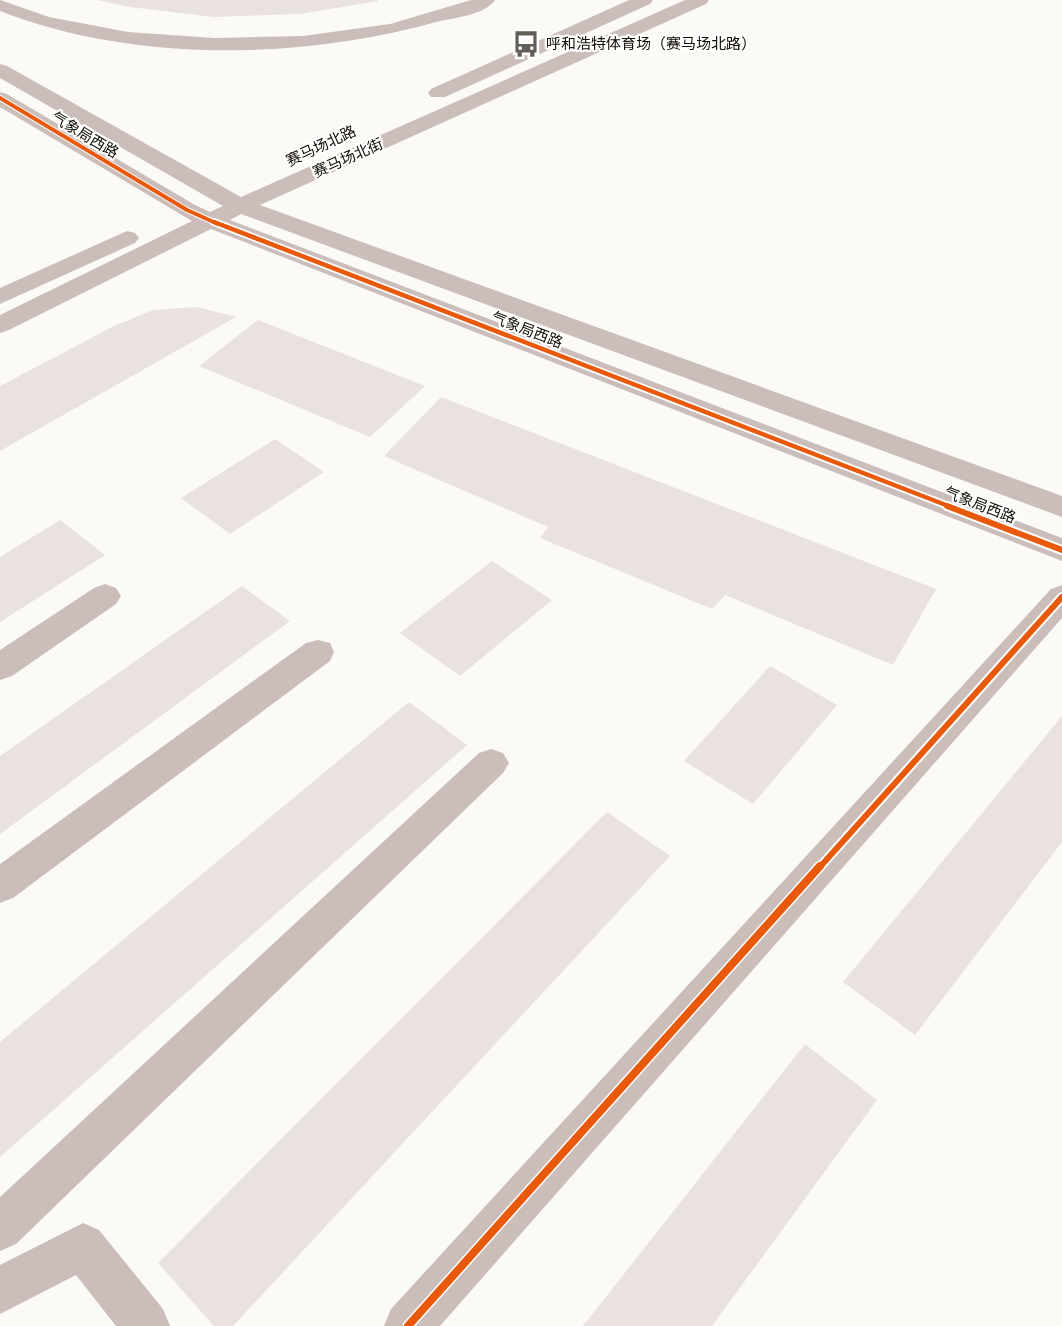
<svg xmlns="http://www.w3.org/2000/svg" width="1062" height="1326" font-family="Roboto,'Noto Sans SC',sans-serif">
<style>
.building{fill:#e9e2e0}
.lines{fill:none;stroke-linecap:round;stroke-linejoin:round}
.minor{fill:#cbbeba;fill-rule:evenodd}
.cycleway-far3-casing{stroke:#fff;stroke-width:6}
.cycleway-far2-casing{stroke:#fff;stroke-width:8}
.cycleway-far1-casing{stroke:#fff;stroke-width:10}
.cycleway-casing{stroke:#fff;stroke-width:11}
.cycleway-far3{stroke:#e8590c;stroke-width:4}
.cycleway-far2{stroke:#e8590c;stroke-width:4.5}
.cycleway-far1{stroke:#e8590c;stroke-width:6}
.cycleway{stroke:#e8590c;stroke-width:8}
.labels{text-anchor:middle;stroke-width:4.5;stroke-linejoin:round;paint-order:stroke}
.far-poi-label{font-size:15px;fill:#100c04;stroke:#fff;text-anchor:start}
.far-street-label{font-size:15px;fill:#100c04;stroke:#fff}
</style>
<rect width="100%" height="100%" fill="#fbfaf7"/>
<!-- building -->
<path class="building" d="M97 0H378V1L300 14 214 17 130 7Z
M197 307 236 317 0 451V386L114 326 153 310Z
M258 320 425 386 370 437 199 366Z
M441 397 936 589 893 665 725 595 712 609 540 538 548 527 384 456Z
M275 439 324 472 230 534 181 498Z
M60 520 105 555 0 622V557Z
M492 561 552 600 460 676 400 633Z
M242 586 290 621 0 834V756Z
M770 666 837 705 753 804 684 761Z
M409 702 467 745 0 1157V1042Z
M1062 716V842L915 1035 843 982Z
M607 812 670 856 233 1326H214L158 1263Z
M805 1044 877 1100 712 1326H583Z"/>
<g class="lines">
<!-- minor -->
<path class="minor" d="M0 0 49 17 128 32 214 38 303 36 390 24 471 0H495C485 15 453 18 436 22 300 60 133 63 0 11Z
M629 0H653L650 4 445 97H431L428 93 431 89Z
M685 0H709L706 4 260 205 1062 496V517L241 214 230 220 1062 538V561L211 229 9 330 0 333V315L192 221 0 107V92L7 94 195 205 210 212 223 206 0 78V64L7 66 241 197Z
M127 231 135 233 139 238 135 243 0 304V288Z
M105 584 116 588 121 596 116 604 12 676 0 680V650L94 588Z
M1062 585V618L440 1326H384L391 1309 1051 589Z
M318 640 330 643 334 652 330 661 13 898 0 903V864L306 643Z
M491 749 503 753 509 763 503 773 16 1244 0 1251V1197L479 753Z
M83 1223 99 1230 163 1309 170 1326H116L76 1275 0 1314V1265Z"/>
<defs>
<path id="cycleway-far3" d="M0 98 187 210 218 224"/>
<path id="cycleway-far2" d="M214 222 951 507"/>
<path id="cycleway-far1" d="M947 506 1062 550
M819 868 1062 597"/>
<path id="cycleway" d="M408 1326 820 866"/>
</defs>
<!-- cycleway-far3 casing -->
<use href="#cycleway-far3" class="cycleway-far3-casing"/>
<!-- cycleway-far2 casing -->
<use href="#cycleway-far2" class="cycleway-far2-casing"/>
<!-- cycleway-far1 casing -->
<use href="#cycleway-far1" class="cycleway-far1-casing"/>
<!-- cycleway casing -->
<use href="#cycleway" class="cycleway-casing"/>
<!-- cycleway-far3 -->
<use href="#cycleway-far3" class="cycleway-far3"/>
<!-- cycleway-far2 -->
<use href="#cycleway-far2" class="cycleway-far2"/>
<!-- cycleway-far1 -->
<use href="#cycleway-far1" class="cycleway-far1"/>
<!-- cycleway -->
<use href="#cycleway" class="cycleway"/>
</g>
<!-- icons -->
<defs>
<symbol id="bus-bare" viewBox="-9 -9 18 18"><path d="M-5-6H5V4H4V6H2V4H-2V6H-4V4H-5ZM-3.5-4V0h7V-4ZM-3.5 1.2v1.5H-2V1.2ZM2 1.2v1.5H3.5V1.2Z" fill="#625f59" stroke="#fff" stroke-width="2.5" paint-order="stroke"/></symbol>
</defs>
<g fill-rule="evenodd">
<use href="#bus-bare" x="507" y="25" width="38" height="38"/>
</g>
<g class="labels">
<!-- far-poi labels -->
<g class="far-poi-label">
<text x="546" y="49">呼和浩特体育场（赛马场北路）</text>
</g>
<!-- far-street labels -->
<g class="far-street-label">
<text transform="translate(85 135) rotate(31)" y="5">气象局西路</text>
<text transform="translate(321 146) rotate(-25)" y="5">赛马场北路</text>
<text transform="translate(348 158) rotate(-24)" y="5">赛马场北街</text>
<text transform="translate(527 330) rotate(21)" y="5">气象局西路</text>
<text transform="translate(980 505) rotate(21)" y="5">气象局西路</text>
</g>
</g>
</svg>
